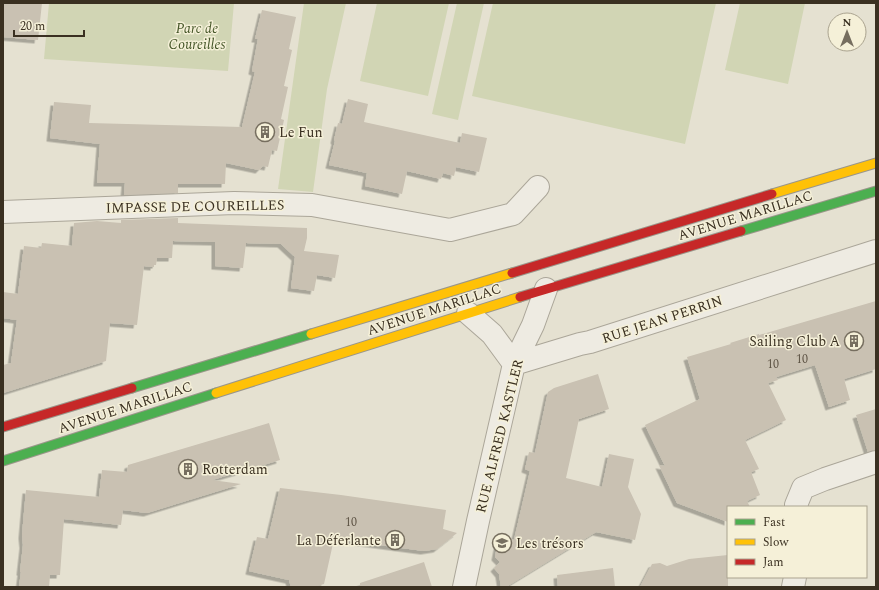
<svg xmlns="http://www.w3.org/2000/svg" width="879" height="590" font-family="Spectral,serif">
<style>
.green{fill:#d1d5b4}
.building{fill:#c9c1b2;filter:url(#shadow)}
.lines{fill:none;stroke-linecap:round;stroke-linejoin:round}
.street-casing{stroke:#aba699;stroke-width:24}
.fast-casing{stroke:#9a968a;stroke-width:11}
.slow-casing{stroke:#9a968a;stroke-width:11}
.jam-casing{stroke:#9a968a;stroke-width:11}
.street{stroke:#eeebe2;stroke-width:22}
.fast{stroke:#4caf50;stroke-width:9}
.slow{stroke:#ffc107;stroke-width:9}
.jam{stroke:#c62828;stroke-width:9}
.labels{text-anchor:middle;stroke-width:3;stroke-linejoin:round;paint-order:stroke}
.number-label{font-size:12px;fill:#5e5445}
.park-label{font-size:14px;font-style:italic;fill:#455628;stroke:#f5f0d8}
.poi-label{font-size:14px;fill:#3a3021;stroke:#f5f0d8;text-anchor:start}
.street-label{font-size:14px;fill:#3a3021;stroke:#f5f0d8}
</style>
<defs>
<filter id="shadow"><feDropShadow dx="-3.5" dy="3.5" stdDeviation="0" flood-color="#0004"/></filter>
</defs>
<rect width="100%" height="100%" fill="#e5e1d1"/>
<!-- green -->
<path class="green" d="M49 3H234L228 71 44 59Z
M304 3H346L327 89 313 192 278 189Z
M377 3H449L428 96 360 81Z
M457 3H484L458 120 432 114Z
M493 3H716L685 144 472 96Z
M740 3H805L788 84 725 70Z"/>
<!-- building -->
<path class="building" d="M3 3H42L38 40 3 37Z
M262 10 296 17 289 49 292 50 284 86 288 87 281 119 284 120 277 151 272 150 268 167 263 166 259 170 226 163 225 184H178V193L124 195 125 183H97L100 144 50 138 54 102 91 105 89 123 242 127 255 72 252 71 258 39H255Z
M348 99 368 104 364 122 460 143 462 133 487 138 479 172 456 167 454 176 443 173 441 179 407 171 402 194 365 186 367 173 329 165 335 141 334 140 338 123 342 124Z
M178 218V223L307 228V238L304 251 339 255 335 278 317 275 314 291 291 288 295 257 281 244 246 243 243 268 215 266V242L173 241 172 258H157L156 265H154V267L144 266 137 325 110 323 106 361 3 393V365L11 363 17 320 3 318V292L18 294 24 246 41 248 42 243 72 246 74 223 97 221 121 223V220Z
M876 301V369L844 379 850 400 829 407 815 365 776 377 778 380 768 383 786 420 745 440 759 469 751 472 760 495 747 501 750 507H728V522L677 503 659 465 665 466 645 425 700 399 687 357 731 344 730 343 759 334V335Z
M598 374 609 409 579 419 566 478 602 487 609 454 634 459 628 487 641 514 635 540 596 532 506 587H501L499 574 494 568 500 562 495 557 499 536 514 540 530 471 525 469 529 452 535 453 548 392 554 388Z
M876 409V450L868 452 856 415Z
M269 423 280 460 212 480 241 484 147 513 123 510 121 525 64 519 60 575H50L49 587H19L21 572H20L23 545 22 535 26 490 99 497 102 470 127 472 128 465Z
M280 488 341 495 446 510 443 529 457 533 437 549 424 551 334 539 324 584 313 587H291L289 580 249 571 257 537 268 539Z
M728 555V587H640L652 564 660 563 667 566 689 559Z
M424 562 432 587H360V583Z
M613 568 615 587H558L557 575Z"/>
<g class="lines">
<defs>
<path id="street" d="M3 212 234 203 312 205 450 230 513 214 538 187
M468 313 492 334 514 364
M514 364 580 344 590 342 876 251
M797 507 796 505 803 488 825 479 876 462
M464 587 478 521 514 364 533 325 546 289
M793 587 795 577"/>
<path id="fast" d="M741 231 876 191
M132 388 311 334
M3 461 216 393"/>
<path id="slow" d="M772 194 876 163
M311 334 512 273
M216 393 520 297"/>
<path id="jam" d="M512 273 772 194
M520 297 741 231
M3 427 132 388"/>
</defs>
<!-- street casing -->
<use href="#street" class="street-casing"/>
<!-- fast casing -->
<use href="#fast" class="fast-casing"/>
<!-- slow casing -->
<use href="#slow" class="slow-casing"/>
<!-- jam casing -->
<use href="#jam" class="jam-casing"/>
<!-- street -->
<use href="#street" class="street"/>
<!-- fast -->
<use href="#fast" class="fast"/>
<!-- slow -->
<use href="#slow" class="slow"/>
<!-- jam -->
<use href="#jam" class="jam"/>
</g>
<!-- icons -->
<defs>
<symbol id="building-ring" viewBox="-11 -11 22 22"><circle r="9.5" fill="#f5f0d8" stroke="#766e5f" stroke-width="1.5"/><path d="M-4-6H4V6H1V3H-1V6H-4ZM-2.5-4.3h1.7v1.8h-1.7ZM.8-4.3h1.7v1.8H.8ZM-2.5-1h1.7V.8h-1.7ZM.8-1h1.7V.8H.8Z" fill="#766e5f"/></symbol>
<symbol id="school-ring" viewBox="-11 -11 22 22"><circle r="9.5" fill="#f5f0d8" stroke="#766e5f" stroke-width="1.5"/><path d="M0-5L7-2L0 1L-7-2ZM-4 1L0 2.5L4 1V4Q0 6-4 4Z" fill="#766e5f"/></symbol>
</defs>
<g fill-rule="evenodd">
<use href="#building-ring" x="254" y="121" width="22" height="22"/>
<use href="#building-ring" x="843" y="330" width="22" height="22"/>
<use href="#building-ring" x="177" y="458" width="22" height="22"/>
<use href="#building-ring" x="384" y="529" width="22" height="22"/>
<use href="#school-ring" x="491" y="532" width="22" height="22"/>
</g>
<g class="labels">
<!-- number labels -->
<g class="number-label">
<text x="802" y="363">10</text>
<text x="773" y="368">10</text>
<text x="351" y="526">10</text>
</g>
<!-- park labels -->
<g class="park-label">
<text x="197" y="33">Parc de<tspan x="197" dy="16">Coureilles</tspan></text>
</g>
<!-- poi labels -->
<g class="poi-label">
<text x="279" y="137">Le Fun</text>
<text x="840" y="346" text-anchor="end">Sailing Club A</text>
<text x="202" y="474">Rotterdam</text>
<text x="381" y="545" text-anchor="end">La Déferlante</text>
<text x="516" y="548">Les trésors</text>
</g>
<!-- street labels -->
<g class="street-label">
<text transform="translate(195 206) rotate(-1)" y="5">IMPASSE DE COUREILLES</text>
<text transform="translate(745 215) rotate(-17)" y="5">AVENUE MARILLAC</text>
<text transform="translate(434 309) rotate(-18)" y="5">AVENUE MARILLAC</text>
<text transform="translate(662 319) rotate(-18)" y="5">RUE JEAN PERRIN</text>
<text transform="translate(125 407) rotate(-18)" y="5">AVENUE MARILLAC</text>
<text transform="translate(499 436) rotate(-76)" y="5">RUE ALFRED KASTLER</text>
</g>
</g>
<!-- border -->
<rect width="879" height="590" fill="none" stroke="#3a3021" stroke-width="8"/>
<!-- legend -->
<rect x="727" y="506" width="140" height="72" fill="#f5f0d8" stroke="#aaa38f"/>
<rect x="735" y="519" width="20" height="6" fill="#4caf50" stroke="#aaa38f"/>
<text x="763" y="526" font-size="12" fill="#3a3021">Fast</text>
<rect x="735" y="539" width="20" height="6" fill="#ffc107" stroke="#aaa38f"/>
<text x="763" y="546" font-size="12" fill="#3a3021">Slow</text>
<rect x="735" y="559" width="20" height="6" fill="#c62828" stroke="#aaa38f"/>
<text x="763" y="566" font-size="12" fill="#3a3021">Jam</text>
<!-- north arrow -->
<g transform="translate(847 32)"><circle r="19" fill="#f5f0d8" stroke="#aaa38f"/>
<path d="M0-3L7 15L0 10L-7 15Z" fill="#766e5f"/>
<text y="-6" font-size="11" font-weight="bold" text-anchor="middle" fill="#3a3021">N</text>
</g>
<!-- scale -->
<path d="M14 30v6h70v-6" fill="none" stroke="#3a3021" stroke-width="2"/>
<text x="20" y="30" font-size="12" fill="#3a3021" stroke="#f5f0d8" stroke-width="3" paint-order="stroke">20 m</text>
</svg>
